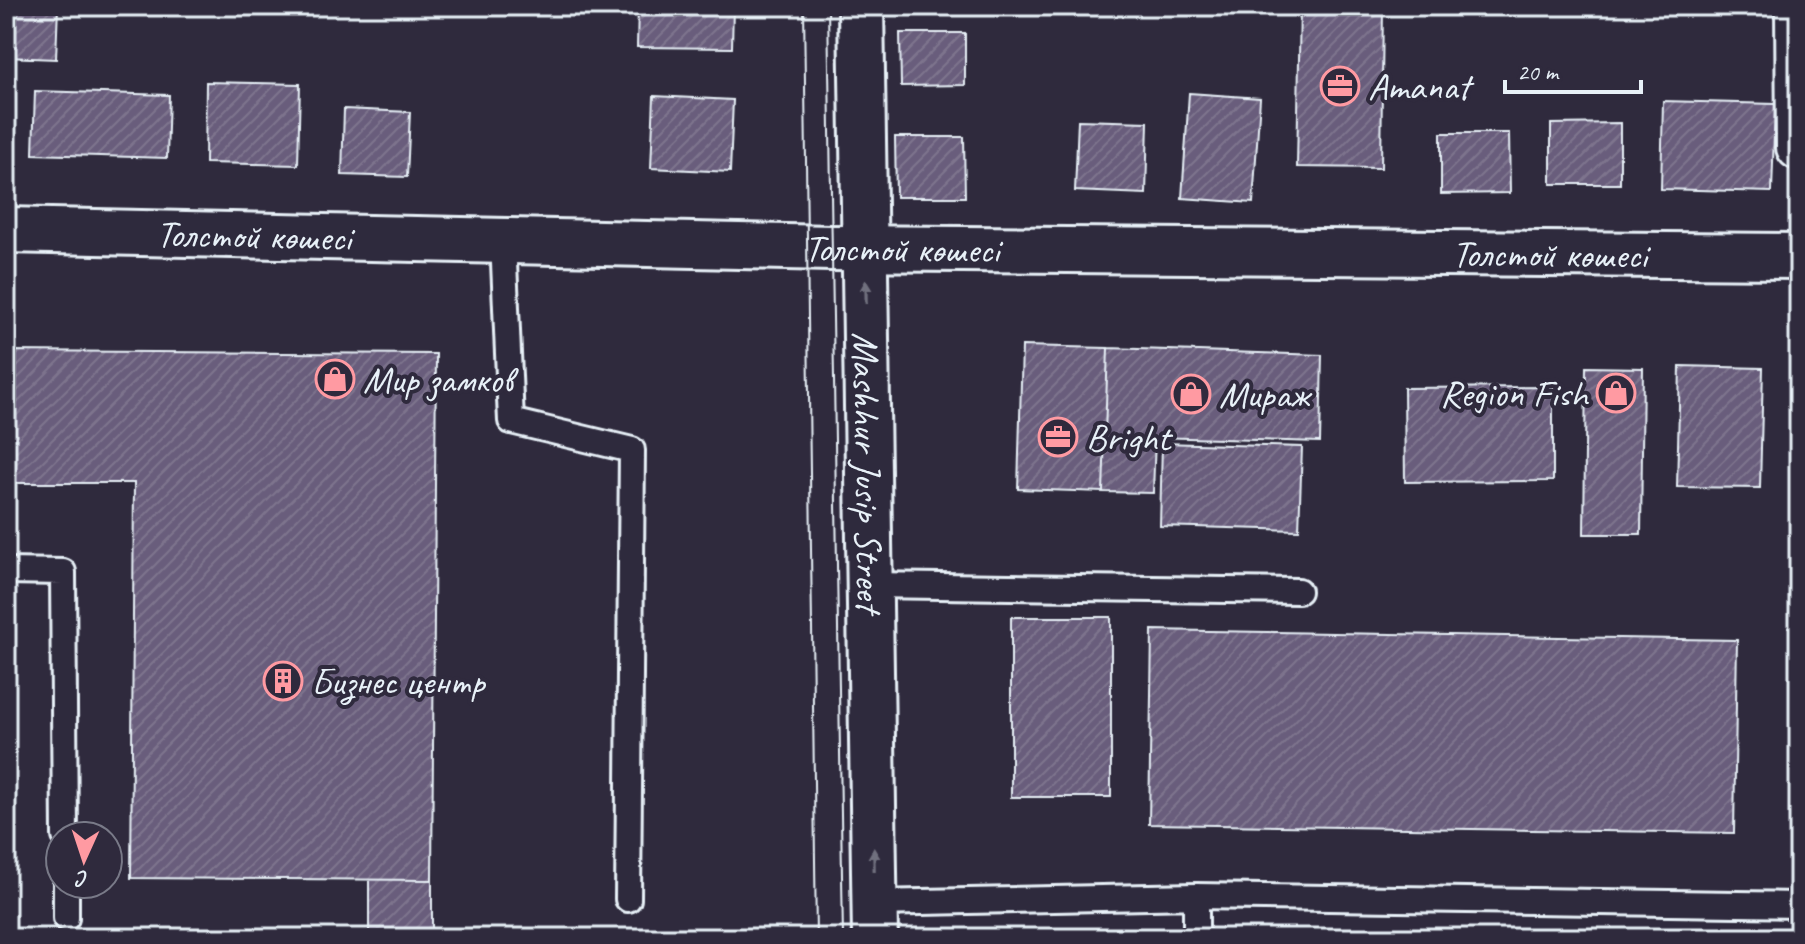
<svg xmlns="http://www.w3.org/2000/svg" width="1805" height="944" font-family="Caveat,sans-serif">
<style>
.building{fill:url(#building-hatch);stroke:#e8f1f8;stroke-width:2}
.lines{fill:none;stroke-linecap:round;stroke-linejoin:round}
.lane-casing{stroke:#e8f1f8;stroke-width:30}
.street-casing{stroke:#e8f1f8;stroke-width:50}
.secondary-casing{stroke:#e8f1f8;stroke-width:50}
.lane{stroke:#2f2a3d;stroke-width:24}
.street{stroke:#2f2a3d;stroke-width:44}
.secondary{stroke:#2f2a3d;stroke-width:44}
.tram{stroke:#e8f1f8;stroke-width:2}
.oneway{fill:#70707e}
.labels{text-anchor:middle;stroke-width:8;stroke-linejoin:round;paint-order:stroke}
.poi-label{font-size:38px;fill:#e8f1f8;stroke:#2f2a3d;text-anchor:start}
.street-label{font-size:38px;fill:#e8f1f8;stroke:#2f2a3d}
</style>
<defs>
<pattern id="building-hatch" width="6" height="6" patternUnits="userSpaceOnUse" patternTransform="scale(2)"><rect width="6" height="6" fill="#695d7b"/><path d="M-1 1l2-2M0 6l6-6M5 7l2-2" fill="none" stroke="#7e758e"/></pattern>
</defs>
<rect width="100%" height="100%" fill="#2f2a3d"/>
<filter id="ink" filterUnits="userSpaceOnUse"><feTurbulence type="fractalNoise" baseFrequency=".0125" numOctaves="2"/><feDisplacementMap in="SourceGraphic" scale="16" xChannelSelector="R" yChannelSelector="G"/><feConvolveMatrix kernelMatrix="1 2 1 2 8 2 1 2 1" color-interpolation-filters="sRGB"/></filter>
<g filter="url(#ink)">
<!-- building -->
<path class="building" d="M6 6H58L56 59 6 57Z
M638 6H733L732 48 637 47Z
M899 6H960V11L899 10Z
M1300 6H1383L1381 168 1297 167Z
M900 33H965V85L901 86Z
M206 82 300 84 298 165 205 163Z
M35 91 169 95 167 158 33 154Z
M1189 93 1260 98 1253 203 1182 198Z
M654 96 733 100 730 172 651 168Z
M1663 101 1775 104 1772 192 1661 189Z
M344 109 410 112 407 177 342 175Z
M1078 120 1148 122 1146 194 1075 191Z
M1620 123V184H1551V124Z
M1441 133H1509L1510 193 1441 194Z
M895 137H964L965 197H896Z
M1022 346 1108 348 1103 492 1018 489Z
M1108 348 1322 355 1320 442 1155 437 1153 493 1103 492Z
M6 351 436 354 432 880 131 878 134 483H6Z
M1680 366 1763 368 1760 488 1677 487Z
M1586 367 1643 368 1641 534H1584Z
M1553 387V481L1405 482 1404 388Z
M1162 443 1302 447 1299 530 1160 526Z
M1011 617H1111V797H1011Z
M1152 630 1737 640 1734 833 1149 824Z
M369 880H432V938H369Z"/>
<g class="lines">
<defs>
<path id="lane" d="M503 240 511 421 632 450 628 899
M6 571 63 572 65 836
M870 585 1298 591
M66 884V918
M874 903 1196 896 1799 905
M1196 938V896"/>
<path id="street" d="M1798 6 1799 147"/>
<g id="secondary">
<path id="s1" d="M861 6 875 938"/>
<path id="s2" d="M6 230 831 248 1799 256"/>
</g>
</defs>
<!-- lane casing -->
<use href="#lane" class="lane-casing"/>
<!-- street casing -->
<use href="#street" class="street-casing"/>
<!-- secondary casing -->
<use href="#secondary" class="secondary-casing"/>
<!-- lane -->
<use href="#lane" class="lane"/>
<!-- street -->
<use href="#street" class="street"/>
<!-- secondary -->
<use href="#secondary" class="secondary"/>
<!-- tram -->
<path class="tram" d="M804 6 816 938
M828 6 843 938"/>
</g>
<!-- one-way arrows -->
<defs><path id="oneway-solid" d="M-6-.8H1V-3.2L6.5 0L1 3.2V.8H-6Z" transform="scale(2)"/></defs>
<g class="oneway">
<use href="#oneway-solid" transform="translate(866 292) rotate(-91)"/>
<use href="#oneway-solid" transform="translate(874 860) rotate(-91)"/>
</g>
</g>
<!-- icons -->
<defs>
<symbol id="office-ring" viewBox="-11 -11 22 22"><circle r="9.5" fill="#2f2a3d" stroke="#ff9aa2" stroke-width="1.5"/><path d="M-6-3h4V-5.5h4V-3h4V5H-6ZM-1-4.5V-3h2v-1.5ZM-6 0V1H6V0Z" fill="#ff9aa2"/></symbol>
<symbol id="shop-ring" viewBox="-11 -11 22 22"><circle r="9.5" fill="#2f2a3d" stroke="#ff9aa2" stroke-width="1.5"/><path d="M-5-2.5h2.3a2.7 3.5 0 0 1 5.4 0H5L5.5 6h-11ZM-1.5-2.5h3a1.5 2.3 0 0 0-3 0Z" fill="#ff9aa2"/></symbol>
<symbol id="building-ring" viewBox="-11 -11 22 22"><circle r="9.5" fill="#2f2a3d" stroke="#ff9aa2" stroke-width="1.5"/><path d="M-4-6H4V6H1V3H-1V6H-4ZM-2.5-4.3h1.7v1.8h-1.7ZM.8-4.3h1.7v1.8H.8ZM-2.5-1h1.7V.8h-1.7ZM.8-1h1.7V.8H.8Z" fill="#ff9aa2"/></symbol>
</defs>
<g fill-rule="evenodd">
<use href="#office-ring" x="1318" y="64" width="44" height="44"/>
<use href="#shop-ring" x="313" y="357" width="44" height="44"/>
<use href="#shop-ring" x="1594" y="371" width="44" height="44"/>
<use href="#shop-ring" x="1169" y="372" width="44" height="44"/>
<use href="#office-ring" x="1036" y="415" width="44" height="44"/>
<use href="#building-ring" x="261" y="659" width="44" height="44"/>
</g>
<g class="labels">
<!-- poi labels -->
<g class="poi-label">
<text x="1368" y="99">Amanat</text>
<text x="363" y="392">Мир замков</text>
<text x="1588" y="406" text-anchor="end">Region Fish</text>
<text x="1219" y="407">Мираж</text>
<text x="1086" y="450">Bright</text>
<text x="311" y="694">Бизнес центр</text>
</g>
<!-- street labels -->
<g class="street-label">
<text dy="13" stroke="none"><textPath href="#s2" startOffset="248">Толстой көшесі</textPath></text>
<text dy="13" stroke="none"><textPath href="#s2" startOffset="896">Толстой көшесі</textPath></text>
<text dy="13" stroke="none"><textPath href="#s2" startOffset="1544">Толстой көшесі</textPath></text>
<text dy="13" stroke="none"><textPath href="#s1" startOffset="466">Mashhur Jusip Street</textPath></text>
</g>
</g>
<!-- margin -->
<rect width="1805" height="944" fill="none" stroke="#2f2a3d" stroke-width="32"/>
<rect x="16" y="16" width="1773" height="912" fill="none" stroke="#e8f1f8" stroke-width="3" filter="url(#ink)"/>
<!-- north arrow -->
<g transform="translate(84 860) rotate(183)"><circle r="38" fill="#2f2a3d" stroke="#797a88" stroke-width="2"/>
<path d="M0-6L14 30L0 20L-14 30Z" fill="#ff9aa2"/>
<text y="-12" font-size="22" font-weight="bold" text-anchor="middle" fill="#e8f1f8">С</text>
</g>
<!-- scale -->
<path d="M1505 80v12h136v-12" fill="none" stroke="#e8f1f8" stroke-width="4"/>
<text x="1517" y="80" font-size="24" fill="#e8f1f8" stroke="#2f2a3d" stroke-width="6" paint-order="stroke">20 m</text>
</svg>
